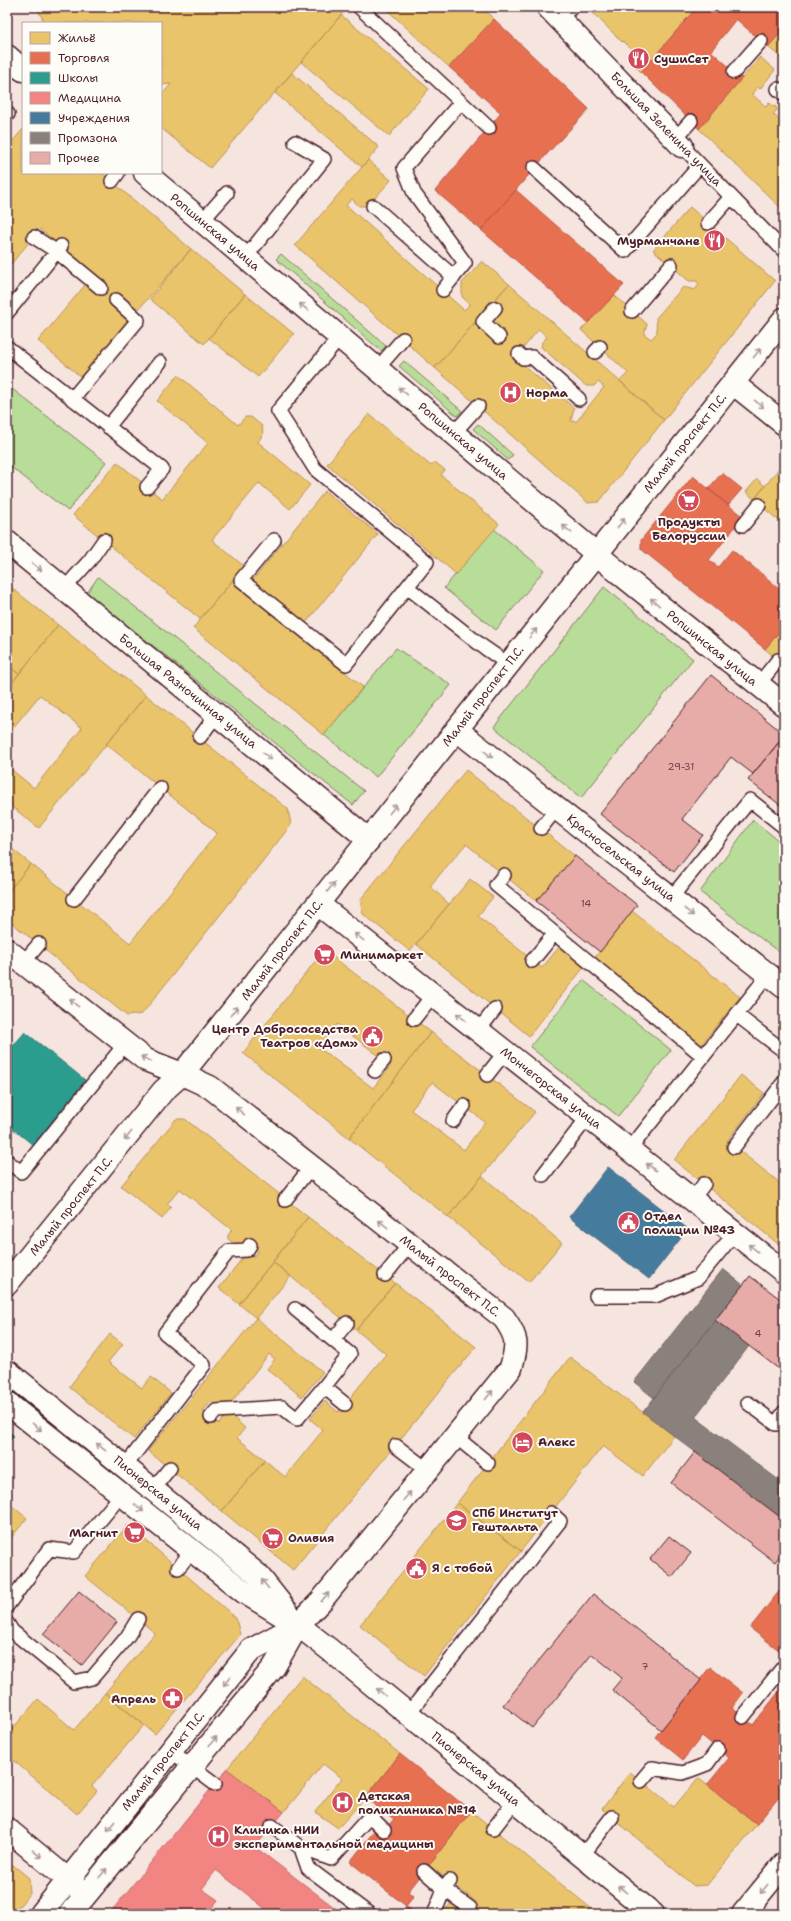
<svg xmlns="http://www.w3.org/2000/svg" width="791" height="1921" font-family="'Shantell Sans',sans-serif">
<style>
.green{fill:#b8dd98;stroke:#817e62}
.homes{fill:#e9c46a;stroke:#b99257;fill-rule:evenodd}
.shops{fill:#e76f51;stroke:#b85746}
.schools{fill:#2a9d8f;stroke:#347771}
.health{fill:#f28482;stroke:#c06668}
.public{fill:#457b9d;stroke:#465f7b}
.industry{fill:#8a817c;stroke:#776464}
.building{fill:#e7aca8;stroke:#4a1f2b}
.lines{fill:none;stroke-linecap:round;stroke-linejoin:round}
.lane-casing{stroke:#4a1f2b;stroke-width:16}
.street-casing{stroke:#4a1f2b;stroke-width:25}
.secondary-casing{stroke:#4a1f2b;stroke-width:25}
.primary-casing{stroke:#4a1f2b;stroke-width:25}
.lane{stroke:#fdfcf7;stroke-width:13}
.street{stroke:#fdfcf7;stroke-width:22}
.secondary{stroke:#fdfcf7;stroke-width:22}
.primary{stroke:#fdfcf7;stroke-width:22}
.oneway{stroke:#ac999b}
.labels{text-anchor:middle;stroke-width:4;stroke-linejoin:round;paint-order:stroke}
.number-label{font-size:10px;fill:#71424a}
.poi-label{font-size:12px;font-weight:bold;fill:#4a1f2b;stroke:#fdfcf7;text-anchor:start}
.street-label{font-size:12px;fill:#4a1f2b;stroke:#fdfcf7}
</style>
<rect width="100%" height="100%" fill="#f6e4df"/>
<filter id="ink" filterUnits="userSpaceOnUse"><feTurbulence type="fractalNoise" baseFrequency=".025" numOctaves="2"/><feDisplacementMap in="SourceGraphic" scale="8" xChannelSelector="R" yChannelSelector="G"/><feConvolveMatrix kernelMatrix="1 2 1 2 8 2 1 2 1" color-interpolation-filters="sRGB"/></filter>
<g filter="url(#ink)">
<!-- green -->
<path class="green" d="M281 254 386 346 381 351 276 259Z
M404 361 462 411 457 416 399 366Z
M7 385 106 462 68 511 7 464Z
M478 424 513 455 508 460 473 429Z
M494 529 544 570 496 630 444 588Z
M98 577 364 791 353 805 87 593Z
M604 587 693 659 581 798 494 727Z
M396 648 451 685 376 777 324 735Z
M753 820 784 845V956L700 892Z
M583 980 671 1050 618 1116 530 1047Z"/>
<!-- homes -->
<path class="homes" d="M36 7H348L210 168 161 128V96L171 84 161 85V23H45Z
M384 7H481L494 19 449 67Z
M587 7H697L641 72 628 59 634 52 623 41 622 42Z
M341 15 429 89 389 136 301 62Z
M784 29V60L768 47Z
M760 57 775 70 760 89 757 87 752 94 766 107 769 103 776 107 777 110 773 114 784 124V211L699 129Z
M292 73 379 147 362 167 275 93Z
M23 129V173H102L191 249 138 310 120 295 112 305 130 320 81 377 38 341 86 284 105 283 40 229 7 269V148Z
M368 160 391 180 368 206H359L352 199 346 205 464 310 470 304 462 297V283L482 261 509 284 435 368 295 245Z
M690 207 775 281 664 420 620 381 628 373 581 330 614 295 647 324 644 334 651 339 657 333 656 318 683 287 695 290 699 284 696 281H689L653 250Z
M191 249 245 294 204 344 150 299Z
M509 284 664 420 599 502 588 503 435 368 477 320 488 329 494 326 492 321 504 308 495 299ZM539 329 547 337 542 342 541 347 586 386H594L598 382 604 387 577 421H571L574 408 515 358Z
M245 294 294 334 258 377 209 338Z
M178 375 238 425 245 417H251L262 426 263 434 258 442 310 485 290 509 259 483 212 540 244 566 200 619 73 515 117 462 162 499 208 443 157 401Z
M369 414 431 466 435 462 445 470 441 475 499 524 456 574 327 464Z
M784 462V525L754 500Z
M757 479 765 486 754 499 746 492Z
M325 491 378 534 305 624 252 581Z
M233 580 363 687 324 735 193 628Z
M7 584 58 625 19 674 7 665Z
M58 625 146 695 39 828 7 803V766L34 788 82 728 40 695 7 735V689Z
M784 626V665L765 649Z
M7 665 19 674 7 689Z
M146 695 288 809 291 825 142 1014 127 1016 7 919V893L31 864 130 943 217 833 106 744Z
M466 770 575 856 536 901 466 844 430 886 449 904 410 951 363 914 360 900Z
M7 845 31 864 7 893Z
M470 879 493 897 478 916 542 968 560 946 585 966 529 1036 416 944Z
M632 911 740 997 700 1046 593 960Z
M324 950 431 1032 349 1138 243 1053ZM337 1024 391 1065 373 1088 319 1048Z
M431 1032 535 1112 448 1217 349 1138ZM432 1082 485 1122 464 1150 411 1110Z
M741 1075 764 1093 727 1141 784 1186V1235L777 1243 674 1160Z
M176 1119H185L308 1217 239 1304 219 1288 244 1256H254L258 1251 246 1242 243 1246 238 1247 228 1239V1235L232 1230 180 1189 167 1204 171 1207 162 1219 121 1186Z
M482 1176 562 1243 529 1282 448 1217Z
M308 1217 395 1283 356 1330 273 1262Z
M784 1235V1249L777 1243Z
M273 1262 291 1276 256 1318 239 1304Z
M395 1283 476 1347 293 1570 222 1511 265 1460 285 1477 323 1430 310 1419 325 1401 338 1412 386 1354 356 1330Z
M256 1318 323 1372 302 1397 267 1369 275 1359 269 1354 230 1404H214L211 1402 203 1411 219 1424 228 1413 245 1428 237 1438 265 1460 222 1511 148 1451Z
M110 1334 123 1344 108 1362 142 1388 151 1377 171 1393 134 1439 69 1387Z
M570 1357 674 1436 643 1476 603 1446 521 1551 457 1503Z
M7 1502 27 1518 7 1543Z
M457 1503 521 1551 424 1676 360 1625Z
M128 1525 236 1618 240 1635 155 1734 105 1693 155 1633 85 1576Z
M302 1676 400 1754 365 1798 338 1828 315 1812 342 1778 323 1764 284 1812 227 1769Z
M105 1693 144 1725 92 1786 97 1791 77 1814 7 1755V1735L38 1699 74 1730Z
M630 1772 674 1807 698 1778 757 1824 707 1885 694 1886 602 1809Z
M471 1811 598 1914H466L476 1902 429 1865Z
M7 1860 29 1878 30 1894 12 1914H7Z
M451 1903 465 1914H442Z"/>
<!-- shops -->
<path class="shops" d="M697 7H784V29L768 47 736 19 711 51 742 78 699 129 641 72Z
M494 19 589 109 547 154 481 230 435 191 501 113 449 67Z
M516 190 624 285 588 323 481 230Z
M722 473 742 489 728 505 708 489Z
M693 476 743 517 709 560 718 567 732 550 784 592V626L765 649 641 549V540Z
M784 1585V1654L750 1628Z
M710 1667 743 1693 732 1708 753 1725 784 1685V1791L757 1824 707 1785 729 1758 702 1736 683 1760 655 1737Z
M400 1754 471 1811 408 1892 414 1896 406 1906 350 1862 374 1831 380 1835 394 1819 365 1798Z"/>
<!-- schools -->
<path class="schools" d="M25 1032 85 1080 33 1145 7 1124V1041L13 1046Z
M7 1430 14 1436 7 1444Z"/>
<!-- health -->
<path class="health" d="M227 1769 284 1812 255 1847 343 1914H272L216 1870 202 1889 218 1900 207 1914H109Z
M406 1906 416 1914H399Z"/>
<!-- public -->
<path class="public" d="M608 1167 688 1229 649 1279 569 1217Z"/>
<!-- industry -->
<path class="industry" d="M723 1269 743 1285 654 1398 634 1382Z
M715 1320 749 1346 695 1417 784 1484V1520L643 1412Z"/>
<!-- building -->
<path class="building" d="M711 675 784 734V736L753 774 731 757 682 819 703 835 674 872 600 814Z
M784 736V808L748 780Z
M575 856 637 905 600 952 536 901Z
M750 1276 784 1302V1373L715 1320Z
M695 1452 784 1520V1550L775 1562 671 1483Z
M669 1536 691 1553 672 1577 650 1559Z
M79 1591 117 1622 82 1665 43 1634Z
M593 1594 701 1680 661 1730 612 1690 622 1678 592 1654 532 1728 503 1705Z"/>
<g class="lines">
<defs>
<path id="lane" d="M359 7 489 128
M559 19 572 7
M734 72 761 41
M778 89 784 94
M7 115 8 114
M675 139 691 121
M682 146 784 251
M534 168 625 251 700 165
M112 181 118 173
M373 206 454 277
M202 221 227 193
M708 223 731 197
M34 237 56 251 101 288
M245 258 324 159 295 142
M443 290 465 263 414 193 404 168 461 102
M495 308 483 322 499 337
M632 311 671 265
M7 313 61 246
M339 338 278 411 315 469 427 562 407 587 482 646 508 664
M7 347 162 469 147 487
M595 352 600 347
M519 354 523 358 532 357 579 399
M377 369 403 339
M72 399 138 320 116 300
M108 427 160 362
M453 434 478 406
M743 525 759 505
M274 540 241 580 346 664 407 587
M64 589 90 560 104 540
M758 685 778 660
M200 737 217 714
M541 828 557 808
M504 875 496 885 703 1056
M671 898 750 800 784 827
M74 899 160 788
M532 961 554 934
M23 963 39 944
M737 1015 784 1051
M414 1019 433 995
M478 1031 495 1009
M375 1071 384 1060
M487 1075 505 1052
M453 1121 464 1106
M734 1147 784 1082
M629 1150 768 975
M7 1161 21 1172 125 1044
M543 1175 588 1117
M285 1200 311 1167
M692 1200 704 1184
M385 1275 409 1245
M596 1296H655L698 1278 735 1233
M295 1309 350 1354 324 1387
M333 1340 347 1323
M748 1403 776 1424 784 1412
M211 1417 216 1411 282 1407 297 1419 324 1387 345 1404
M456 1437 488 1463
M396 1446 429 1471
M125 1466 204 1365 165 1333 229 1251 247 1250 250 1245
M153 1489 170 1468
M178 1568 192 1551
M7 1606 49 1549 74 1552 122 1494
M7 1623 12 1631 74 1682 92 1678 127 1637 138 1619
M408 1714 560 1521 551 1513
M743 1717 784 1666
M171 1751 215 1784
M641 1781 652 1768 683 1773 707 1764 718 1749
M272 1826 301 1848 308 1868 369 1914
M493 1829 515 1801
M301 1848 331 1859 370 1816 384 1830
M582 1856 612 1817
M424 1871 444 1889 434 1914
M450 1881 444 1889 470 1908"/>
<path id="street" d="M548 7 682 146
M7 56 23 70
M145 173 618 572 784 705
M7 542 369 840
M457 730 784 987
M318 904 784 1272
M7 950 146 1060 182 1074 163 1091 7 1284
M7 1829 83 1892"/>
<path id="secondary" d="M734 384 784 424
M7 1371 258 1575 289 1614
M7 1403 244 1592 298 1625 330 1650 653 1914
M41 1914 251 1650 298 1625
M70 1914 274 1667 298 1625 321 1601 511 1368C517 1345 519 1339 504 1318L210 1087 182 1074 784 319"/>
<path id="primary" d="M743 1914 784 1864"/>
</defs>
<!-- lane casing -->
<use href="#lane" class="lane-casing"/>
<!-- street casing -->
<use href="#street" class="street-casing"/>
<!-- secondary casing -->
<use href="#secondary" class="secondary-casing"/>
<!-- primary casing -->
<use href="#primary" class="primary-casing"/>
<!-- lane -->
<use href="#lane" class="lane"/>
<!-- street -->
<use href="#street" class="street"/>
<!-- secondary -->
<use href="#secondary" class="secondary"/>
<!-- primary -->
<use href="#primary" class="primary"/>
</g>
<!-- one-way arrows -->
<defs><path id="oneway-shaft" d="M-6 0H5M1.5-3L5.5 0L1.5 3" fill="none" stroke-width="1.6" stroke-linecap="round" stroke-linejoin="round"/></defs>
<g class="oneway">
<use href="#oneway-shaft" transform="translate(304 307) rotate(-140)"/>
<use href="#oneway-shaft" transform="translate(757 353) rotate(-52)"/>
<use href="#oneway-shaft" transform="translate(403 391) rotate(-140)"/>
<use href="#oneway-shaft" transform="translate(759 404) rotate(39)"/>
<use href="#oneway-shaft" transform="translate(621 523) rotate(-51)"/>
<use href="#oneway-shaft" transform="translate(567 529) rotate(-140)"/>
<use href="#oneway-shaft" transform="translate(37 567) rotate(39)"/>
<use href="#oneway-shaft" transform="translate(655 602) rotate(-141)"/>
<use href="#oneway-shaft" transform="translate(533 633) rotate(-51)"/>
<use href="#oneway-shaft" transform="translate(488 754) rotate(38)"/>
<use href="#oneway-shaft" transform="translate(267 756) rotate(39)"/>
<use href="#oneway-shaft" transform="translate(393 809) rotate(-51)"/>
<use href="#oneway-shaft" transform="translate(331 887) rotate(-52)"/>
<use href="#oneway-shaft" transform="translate(689 912) rotate(38)"/>
<use href="#oneway-shaft" transform="translate(359 937) rotate(-142)"/>
<use href="#oneway-shaft" transform="translate(74 1003) rotate(-141)"/>
<use href="#oneway-shaft" transform="translate(234 1011) rotate(-52)"/>
<use href="#oneway-shaft" transform="translate(461 1017) rotate(-142)"/>
<use href="#oneway-shaft" transform="translate(146 1059) rotate(-151)"/>
<use href="#oneway-shaft" transform="translate(240 1111) rotate(-141)"/>
<use href="#oneway-shaft" transform="translate(128 1136) rotate(129)"/>
<use href="#oneway-shaft" transform="translate(651 1167) rotate(-142)"/>
<use href="#oneway-shaft" transform="translate(383 1224) rotate(-142)"/>
<use href="#oneway-shaft" transform="translate(753 1248) rotate(-142)"/>
<use href="#oneway-shaft" transform="translate(489 1395) rotate(-52)"/>
<use href="#oneway-shaft" transform="translate(37 1427) rotate(39)"/>
<use href="#oneway-shaft" transform="translate(101 1447) rotate(-141)"/>
<use href="#oneway-shaft" transform="translate(407 1496) rotate(-50)"/>
<use href="#oneway-shaft" transform="translate(139 1508) rotate(39)"/>
<use href="#oneway-shaft" transform="translate(265 1584) rotate(-128)"/>
<use href="#oneway-shaft" transform="translate(325 1597) rotate(-50)"/>
<use href="#oneway-shaft" transform="translate(227 1681) rotate(128)"/>
<use href="#oneway-shaft" transform="translate(381 1692) rotate(-141)"/>
<use href="#oneway-shaft" transform="translate(213 1741) rotate(-50)"/>
<use href="#oneway-shaft" transform="translate(111 1826) rotate(129)"/>
<use href="#oneway-shaft" transform="translate(37 1854) rotate(40)"/>
<use href="#oneway-shaft" transform="translate(103 1873) rotate(-50)"/>
<use href="#oneway-shaft" transform="translate(623 1889) rotate(-141)"/>
<use href="#oneway-shaft" transform="translate(764 1889) rotate(129)"/>
</g>
</g>
<!-- icons -->
<defs>
<symbol id="restaurant-disc" viewBox="-11 -11 22 22"><circle r="9.5" fill="#d1495b" stroke="#fdfcf7"/><path d="M-5-6h1v4h1v-4h1v4h1v-4h1v5L-1.5 .5V6h-2V.5L-5-1ZM5-6V6H3V1.5H1.5Q1.5-4 5-6Z" fill="#fff"/></symbol>
<symbol id="hospital-disc" viewBox="-11 -11 22 22"><circle r="9.5" fill="#d1495b" stroke="#fdfcf7"/><path d="M-5-5h3v3.5h4V-5h3V5h-3V1.5h-4V5h-3Z" fill="#fff"/></symbol>
<symbol id="supermarket-disc" viewBox="-11 -11 22 22"><circle r="9.5" fill="#d1495b" stroke="#fdfcf7"/><path d="M-6-5.5h2.5l.6 2H6L4.5 2H-2.5L-4.4-4H-6ZM-1.5 3.2a1.3 1.3 0 1 0 .1 0ZM3 3.2a1.3 1.3 0 1 0 .1 0Z" fill="#fff"/></symbol>
<symbol id="civic-disc" viewBox="-11 -11 22 22"><circle r="9.5" fill="#d1495b" stroke="#fdfcf7"/><path d="M-.6-6.5H3V-4.5H.6V-3L4-1V1h2V6H-6V1h2V-1L-.6-3ZM-1.2 2.5V6h2.4V2.5Z" fill="#fff"/></symbol>
<symbol id="hotel-disc" viewBox="-11 -11 22 22"><circle r="9.5" fill="#d1495b" stroke="#fdfcf7"/><path d="M-6-4.5h1.5V1H6V5H4.5V3h-9V5H-6ZM-4 0a1.8 1.8 0 1 1 3.6 0ZM.5 0V-2.5h3Q6-2.5 6 0Z" fill="#fff"/></symbol>
<symbol id="university-disc" viewBox="-11 -11 22 22"><circle r="9.5" fill="#d1495b" stroke="#fdfcf7"/><path d="M0-5L7-2L0 1L-7-2ZM-4 1L0 2.5L4 1V4Q0 6-4 4Z" fill="#fff"/></symbol>
<symbol id="pharmacy-disc" viewBox="-11 -11 22 22"><circle r="9.5" fill="#d1495b" stroke="#fdfcf7"/><path d="M-2-6h4v4h4v4h-4v4h-4v-4h-4v-4h4Z" fill="#fff"/></symbol>
</defs>
<g fill-rule="evenodd">
<use href="#restaurant-disc" x="626" y="46" width="25" height="25"/>
<use href="#restaurant-disc" x="702" y="228" width="25" height="25"/>
<use href="#hospital-disc" x="498" y="380" width="25" height="25"/>
<use href="#supermarket-disc" x="676" y="488" width="25" height="25"/>
<use href="#supermarket-disc" x="312" y="942" width="25" height="25"/>
<use href="#civic-disc" x="360" y="1024" width="25" height="25"/>
<use href="#civic-disc" x="616" y="1210" width="25" height="25"/>
<use href="#hotel-disc" x="510" y="1430" width="25" height="25"/>
<use href="#university-disc" x="444" y="1508" width="25" height="25"/>
<use href="#supermarket-disc" x="122" y="1520" width="25" height="25"/>
<use href="#supermarket-disc" x="260" y="1526" width="25" height="25"/>
<use href="#civic-disc" x="404" y="1556" width="25" height="25"/>
<use href="#pharmacy-disc" x="160" y="1686" width="25" height="25"/>
<use href="#hospital-disc" x="330" y="1790" width="25" height="25"/>
<use href="#hospital-disc" x="206" y="1824" width="25" height="25"/>
</g>
<g class="labels">
<!-- number labels -->
<g class="number-label">
<text x="681" y="770">29-31</text>
<text x="586" y="907">14</text>
<text x="758" y="1337">4</text>
<text x="645" y="1670">7</text>
</g>
<!-- poi labels -->
<g class="poi-label">
<text x="654" y="63">СушиСет</text>
<text x="700" y="245" text-anchor="end">Мурманчане</text>
<text x="526" y="397">Норма</text>
<text x="689" y="526" text-anchor="middle">Продукты<tspan x="689" dy="14">Белоруссии</tspan></text>
<text x="340" y="959">Минимаркет</text>
<text x="358" y="1033" text-anchor="end">Центр Добрососедства<tspan x="358" dy="14">Театров «Дом»</tspan></text>
<text x="644" y="1220">Отдел<tspan x="644" dy="14">полиции №43</tspan></text>
<text x="538" y="1446">Алекс</text>
<text x="472" y="1517">СПб Институт<tspan x="472" dy="14">Гештальта</tspan></text>
<text x="118" y="1537" text-anchor="end">Магнит</text>
<text x="288" y="1542">Оливия</text>
<text x="432" y="1572">Я с тобой</text>
<text x="156" y="1703" text-anchor="end">Апрель</text>
<text x="358" y="1800">Детская<tspan x="358" dy="14">поликлиника №14</tspan></text>
<text x="234" y="1834">Клиника НИИ<tspan x="234" dy="14">экспериментальной медицины</tspan></text>
</g>
<!-- street labels -->
<g class="street-label">
<text transform="translate(666 129) rotate(46)" y="4">Большая Зеленина улица</text>
<text transform="translate(215 232) rotate(40)" y="4">Ропшинская улица</text>
<text transform="translate(463 441) rotate(40)" y="4">Ропшинская улица</text>
<text transform="translate(685 443) rotate(-51)" y="4">Малый проспект П.С.</text>
<text transform="translate(712 648) rotate(39)" y="4">Ропшинская улица</text>
<text transform="translate(188 691) rotate(39)" y="4">Большая Разночинная улица</text>
<text transform="translate(483 696) rotate(-52)" y="4">Малый проспект П.С.</text>
<text transform="translate(621 858) rotate(38)" y="4">Красносельская улица</text>
<text transform="translate(282 950) rotate(-52)" y="4">Малый проспект П.С.</text>
<text transform="translate(551 1088) rotate(38)" y="4">Мончегорская улица</text>
<text transform="translate(71 1206) rotate(-51)" y="4">Малый проспект П.С.</text>
<text transform="translate(450 1276) rotate(38)" y="4">Малый проспект П.С.</text>
<text transform="translate(158 1493) rotate(39)" y="4">Пионерская улица</text>
<text transform="translate(163 1761) rotate(-51)" y="4">Малый проспект П.С.</text>
<text transform="translate(476 1769) rotate(39)" y="4">Пионерская улица</text>
</g>
</g>
<!-- margin -->
<rect width="791" height="1921" fill="none" stroke="#fdfcf7" stroke-width="24"/>
<rect x="12" y="12" width="767" height="1897" fill="none" stroke="#4a1f2b" stroke-width="1.5" filter="url(#ink)"/>
<!-- legend -->
<rect x="22" y="22" width="140" height="152" fill="#fdfcf7" stroke="#b5a4a5"/>
<rect x="30" y="32" width="20" height="12" fill="#e9c46a" stroke="#b5a4a5"/>
<text x="58" y="42" font-size="12" fill="#4a1f2b">Жильё</text>
<rect x="30" y="52" width="20" height="12" fill="#e76f51" stroke="#b5a4a5"/>
<text x="58" y="62" font-size="12" fill="#4a1f2b">Торговля</text>
<rect x="30" y="72" width="20" height="12" fill="#2a9d8f" stroke="#b5a4a5"/>
<text x="58" y="82" font-size="12" fill="#4a1f2b">Школы</text>
<rect x="30" y="92" width="20" height="12" fill="#f28482" stroke="#b5a4a5"/>
<text x="58" y="102" font-size="12" fill="#4a1f2b">Медицина</text>
<rect x="30" y="112" width="20" height="12" fill="#457b9d" stroke="#b5a4a5"/>
<text x="58" y="122" font-size="12" fill="#4a1f2b">Учреждения</text>
<rect x="30" y="132" width="20" height="12" fill="#8a817c" stroke="#b5a4a5"/>
<text x="58" y="142" font-size="12" fill="#4a1f2b">Промзона</text>
<rect x="30" y="152" width="20" height="12" fill="#e7aca8" stroke="#b5a4a5"/>
<text x="58" y="162" font-size="12" fill="#4a1f2b">Прочее</text>
</svg>
